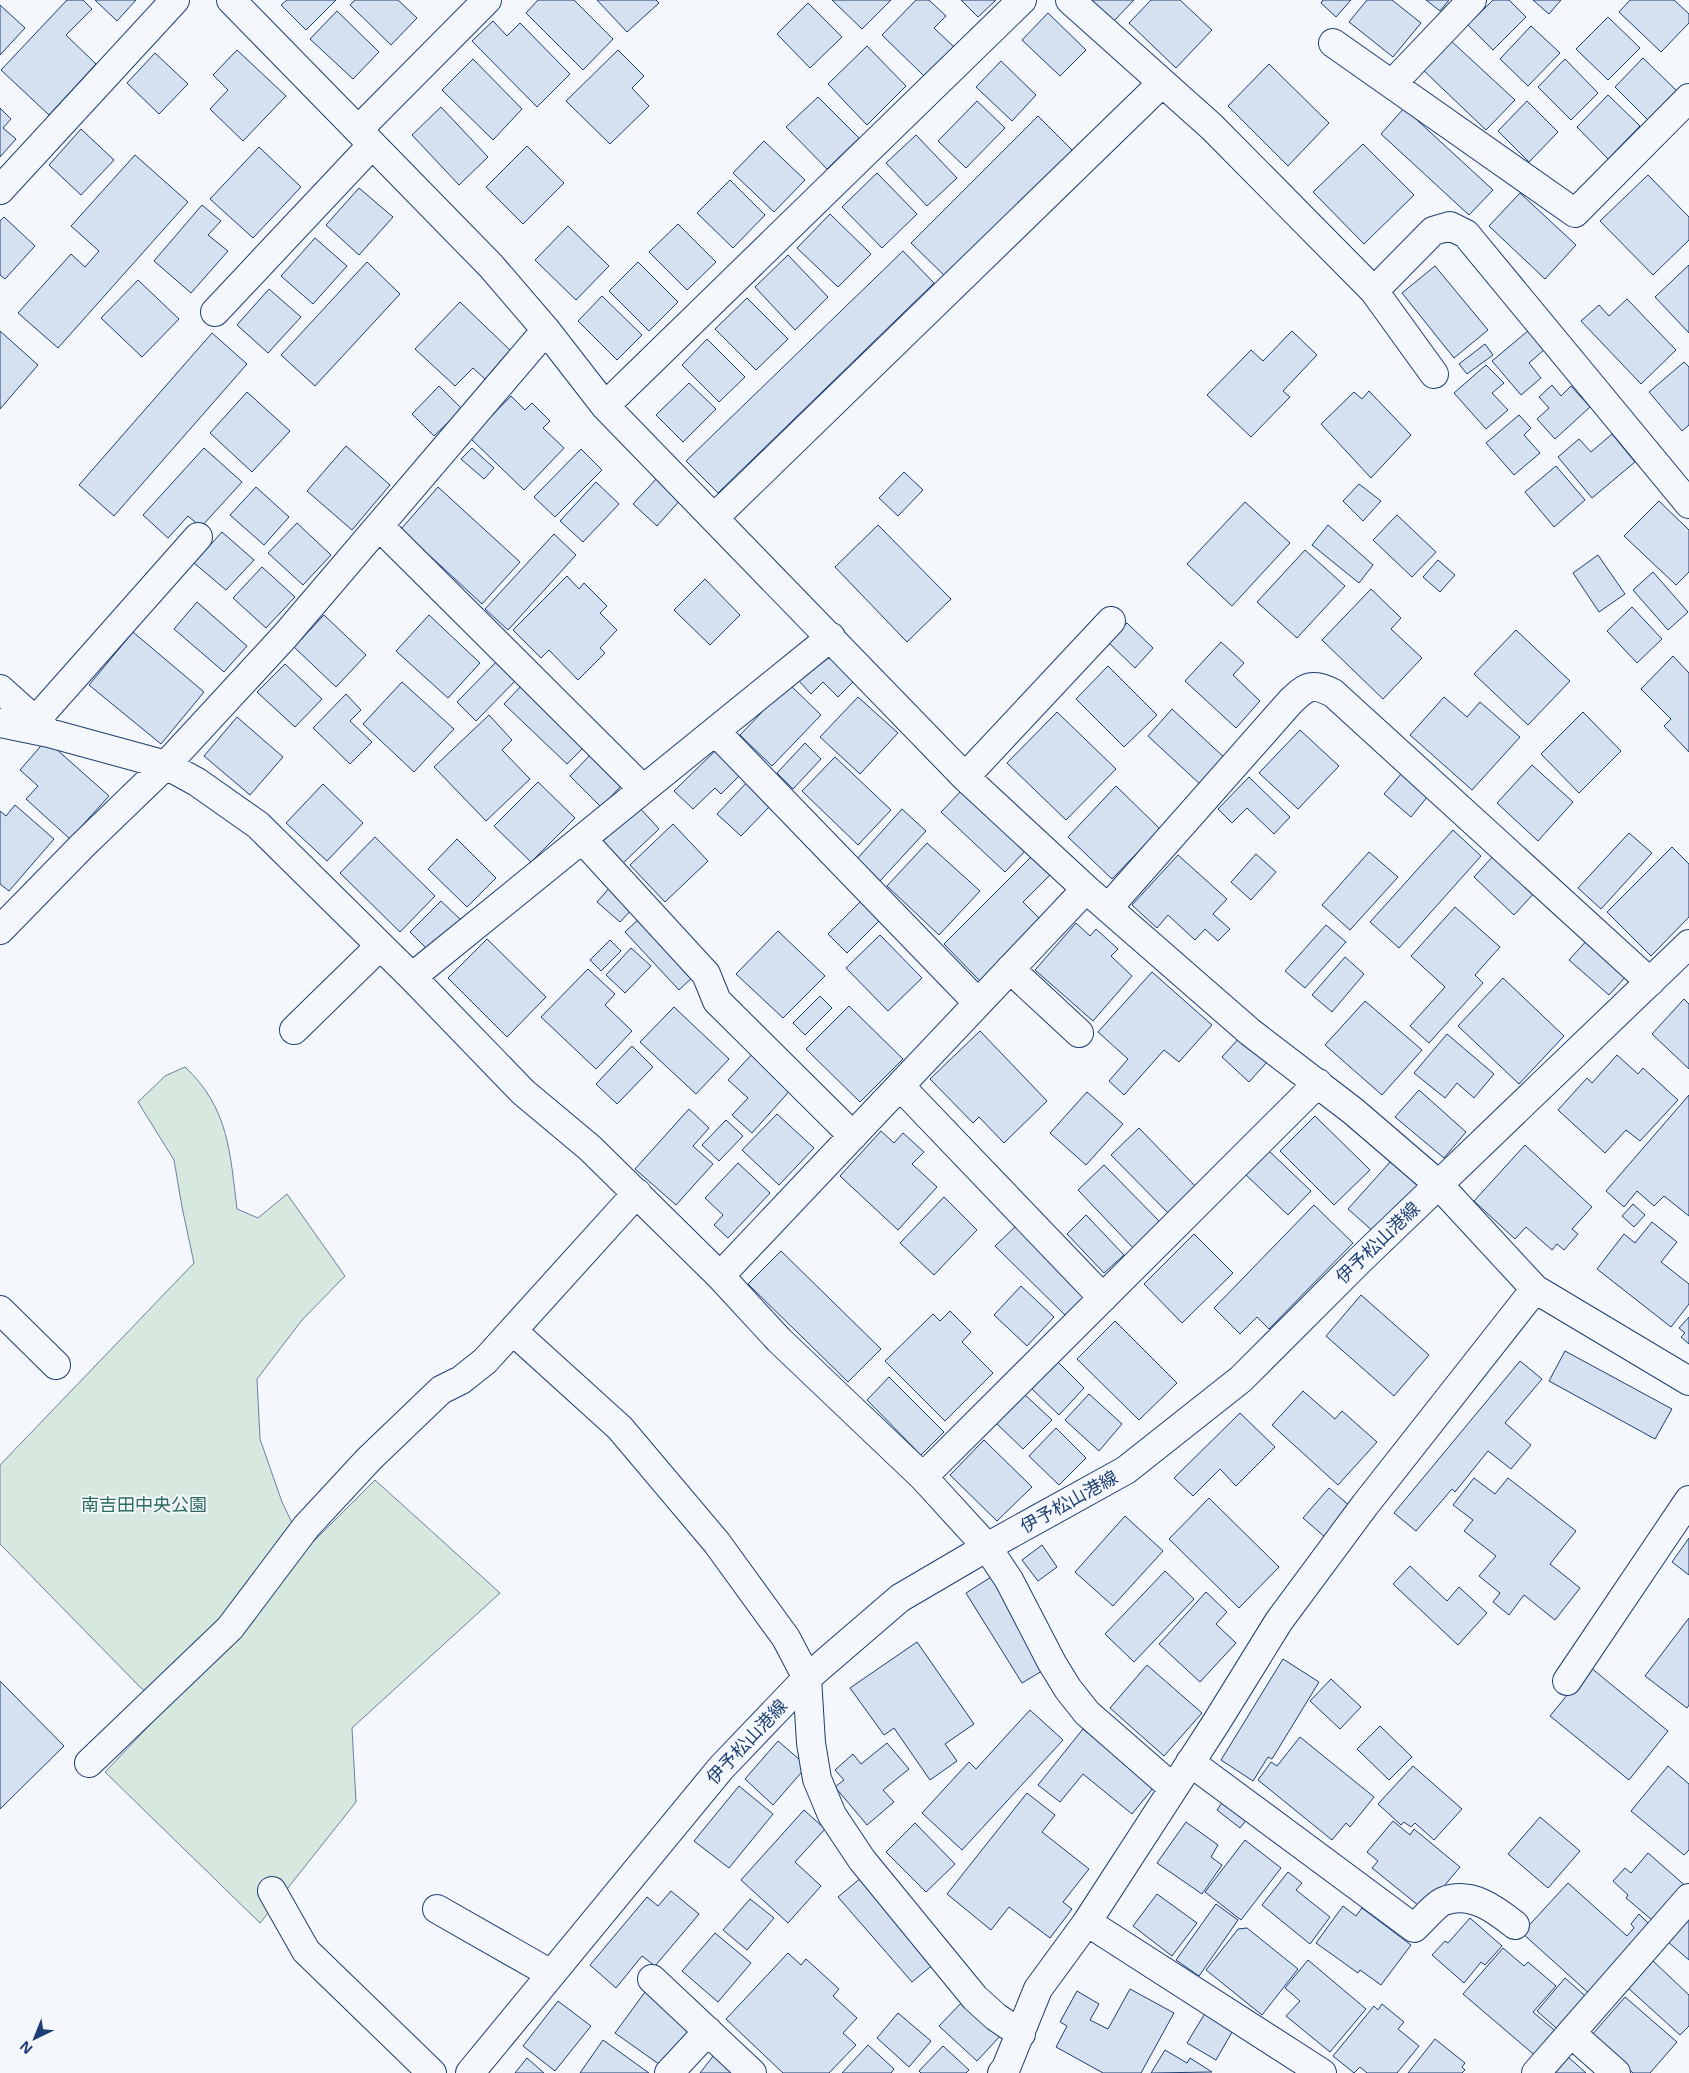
<svg xmlns="http://www.w3.org/2000/svg" width="1689" height="2073" font-family="'Open Sans','Noto Sans JP',sans-serif">
<style>
.green{fill:#d7e8df;stroke:#687fa3}
.building{fill:#d5e0f0;stroke:#1d3f73}
.lines{fill:none;stroke-linecap:round;stroke-linejoin:round}
.street-casing{stroke:#1d3f73;stroke-width:30}
.primary-casing{stroke:#1d3f73;stroke-width:30}
.street{stroke:#f4f7fb;stroke-width:28}
.primary{stroke:#f4f7fb;stroke-width:28}
.labels{text-anchor:middle;stroke-width:4;stroke-linejoin:round;paint-order:stroke}
.street-label{font-size:18px;fill:#1d3f73;stroke:#f4f7fb}
.park-label{font-size:18px;fill:#2c6c60;stroke:#f4f7fb}
</style>
<rect width="100%" height="100%" fill="#f4f7fb"/>
<!-- green -->
<path class="green" d="M185 1067C229 1108 230 1153 237 1209L258 1218 287 1194 345 1276 302 1320 257 1379 260 1439 282 1502 305 1550 375 1480 500 1593 352 1728 356 1802 260 1923 105 1772 165 1709 139 1686 0 1544V1465L194 1263 182 1207 174 1160 138 1102 165 1076Z"/>
<!-- building -->
<path class="building" d="M67 0H83L92 9 66 35 96 64 49 115 1 70Z
M95 0H136L117 21Z
M287 0H336L306 30 281 5Z
M355 0H398L417 18 391 45 350 5Z
M538 0H574L613 39 583 70 526 13Z
M597 0H656L659 3 627 32Z
M832 0H891L862 29Z
M916 0H929L946 16 934 28 954 47 925 77 882 35Z
M961 0H996L978 17Z
M1090 0H1134L1112 23Z
M1151 0H1180L1212 30 1176 68 1129 23Z
M1323 0H1351L1336 17 1321 3Z
M1367 0H1392L1421 23 1393 57 1349 22Z
M1426 0H1449L1440 11Z
M1493 0H1509L1526 17 1493 50 1468 25Z
M1533 0H1561L1549 14Z
M1630 0H1674L1689 14V23L1661 52 1619 12Z
M808 3 842 37 810 68 777 34Z
M0 5 25 28 0 55Z
M337 11 379 52 353 79 310 39Z
M1048 13 1086 50 1060 76 1022 40Z
M1608 17 1640 48 1608 80 1576 49Z
M493 21 507 36 520 23 570 74 537 107 472 41Z
M1531 26 1560 53 1528 86 1500 59Z
M1449 39 1515 100 1486 130 1421 68Z
M867 46 906 86 867 125 828 84Z
M237 50 286 96 243 141 210 109 228 90 213 75Z
M618 50 644 76 632 88 649 106 610 144 566 101Z
M155 53 188 84 159 114 127 83Z
M1643 58 1677 91 1648 120 1615 87Z
M473 59 522 109 493 140 442 90Z
M1565 59 1598 93 1571 120 1538 87Z
M1001 61 1036 95 1012 121 976 87Z
M1269 64 1329 123 1288 166 1228 106Z
M1608 95 1640 126 1608 159 1577 127Z
M818 97 859 138 827 169 786 127Z
M977 101 1005 128 966 168 938 141Z
M1527 101 1558 132 1529 162 1498 131Z
M441 107 488 157 459 185 412 135Z
M0 108 11 119 3 128 16 139 0 157Z
M1404 108 1493 190 1469 215 1381 134Z
M1038 116 1076 154 950 281 911 243Z
M81 129 114 160 81 195 49 165Z
M916 135 957 178 927 206 886 163Z
M764 141 805 180 774 212 733 173Z
M1363 144 1414 195 1364 244 1313 192Z
M527 146 564 183 523 224 486 187Z
M259 147 301 187 253 238 210 199Z
M135 155 188 202 58 348 18 313 71 254 85 267 99 251 71 226Z
M877 173 917 214 882 248 842 207Z
M1648 175 1689 217V240L1653 275 1600 221Z
M730 180 765 215 733 248 697 213Z
M359 188 393 217 359 255 326 225Z
M1520 193 1576 245 1545 279 1489 226Z
M202 205 221 221 208 235 228 251 191 293 154 261Z
M830 214 871 254 838 287 797 248Z
M4 217 35 246 5 279 0 275V221Z
M678 224 716 262 687 290 649 252Z
M568 226 609 266 576 300 535 260Z
M315 238 347 266 313 304 281 276Z
M903 251 934 283 718 493 686 461Z
M788 255 828 297 795 330 755 287Z
M367 262 400 294 315 386 281 355Z
M638 262 678 302 649 331 609 291Z
M1689 265V333L1655 297Z
M1435 266 1488 330 1454 358 1402 293Z
M138 280 179 319 142 357 101 318Z
M269 289 301 317 268 353 237 325Z
M602 296 642 335 617 360 578 321Z
M747 298 788 339 756 370 715 329Z
M1627 299 1676 350 1641 384 1581 321 1599 305 1609 316Z
M460 302 512 352 486 380 473 368 455 386 415 349Z
M1529 330 1545 349 1529 363 1541 378 1521 395 1492 361Z
M0 331 38 365 0 409Z
M1292 331 1317 355 1283 391 1290 397 1251 437 1207 395 1251 350 1263 361Z
M212 333 247 364 114 516 79 485Z
M707 339 745 377 719 402 682 365Z
M1485 344 1493 355 1467 374 1459 364Z
M1684 362 1689 367V425L1682 431 1649 392Z
M1486 365 1504 383 1492 393 1508 410 1486 429 1454 393Z
M689 383 716 409 683 442 656 415Z
M1552 385 1561 396 1571 386 1590 407 1555 439 1537 419 1549 408 1539 397Z
M439 386 462 409 434 436 412 414Z
M1369 391 1411 435 1371 478 1321 424 1354 392 1362 399Z
M247 392 290 431 252 472 210 433Z
M511 396 525 410 532 403 550 421 543 428 564 448 524 490 470 438Z
M1519 415 1531 428 1524 435 1540 453 1514 475 1486 443Z
M1612 434 1635 462 1592 498 1558 457 1579 439 1591 452Z
M346 446 390 485 352 530 307 491Z
M204 448 242 482 201 527 188 516 168 538 143 515Z
M472 448 494 468 484 479 461 459Z
M581 449 602 470 555 517 534 497Z
M1556 466 1585 500 1554 527 1525 492Z
M904 472 923 490 898 516 879 498Z
M658 477 682 498 657 526 633 504Z
M596 482 619 504 583 542 560 521Z
M1359 484 1381 501 1363 521 1343 501Z
M256 487 289 517 264 545 230 515Z
M438 487 520 562 482 604 401 529Z
M1659 501 1689 530V572L1676 585 1624 536Z
M1245 502 1290 543 1232 606 1187 564Z
M1397 515 1436 552 1412 577 1373 540Z
M297 523 331 555 303 585 268 553Z
M878 525 951 599 907 642 835 567Z
M1328 525 1373 565 1359 583 1312 545Z
M222 532 254 560 226 590 194 563Z
M554 534 576 555 508 630 485 609Z
M1305 550 1345 586 1297 638 1257 602Z
M1598 555 1625 594 1599 612 1573 573Z
M1438 560 1455 575 1440 592 1423 577Z
M262 567 295 597 266 628 233 598Z
M1653 572 1688 612 1668 630 1633 590Z
M567 576 579 589 584 583 607 606 600 613 617 630 600 648 605 653 578 680 549 650 541 658 513 630Z
M705 579 740 615 710 645 674 610Z
M1371 589 1401 618 1391 629 1422 658 1383 699 1322 640Z
M197 602 247 646 224 672 174 629Z
M1632 607 1662 639 1637 663 1607 631Z
M324 615 366 655 336 687 294 647Z
M429 615 480 663 448 698 396 651Z
M1127 623 1153 648 1135 668 1108 642Z
M1516 630 1570 681 1528 725 1474 674Z
M133 632 204 692 161 744 89 685Z
M1221 642 1244 663 1233 675 1260 701 1236 728 1185 681Z
M832 649 859 676 838 697 823 682 811 694 799 681Z
M1673 656 1689 673V752L1664 726 1671 719 1641 689Z
M499 659 518 678 476 721 457 702Z
M285 664 322 699 295 727 257 692Z
M1108 666 1157 715 1124 747 1076 699Z
M402 682 454 729 414 772 363 724Z
M525 682 589 742 567 764 504 704Z
M789 684 821 715 772 766 740 735Z
M346 694 361 710 350 721 372 742 350 764 313 728Z
M858 697 898 733 860 774 820 737Z
M1444 697 1467 717 1480 702 1520 737 1472 790 1410 735Z
M1172 709 1227 760 1202 786 1148 736Z
M1057 712 1116 769 1066 820 1007 763Z
M1583 712 1621 751 1579 793 1541 754Z
M489 715 512 740 502 750 530 779 486 821 434 767Z
M237 717 283 757 250 795 204 756Z
M1300 730 1339 766 1298 809 1259 773Z
M46 740 109 796 70 839 26 799 38 786 20 770Z
M805 743 821 759 793 789 777 773Z
M719 747 743 772 721 794 715 788 693 809 674 791Z
M591 754 623 784 601 807 570 776Z
M835 757 891 810 858 845 802 791Z
M1532 765 1573 802 1538 841 1497 803Z
M1401 774 1428 796 1411 817 1384 794Z
M1249 777 1290 817 1274 834 1247 808 1232 823 1218 809Z
M749 780 773 803 741 836 717 814Z
M538 782 575 818 531 862 494 826Z
M323 784 363 823 327 861 286 823Z
M1116 786 1160 829 1112 879 1068 837Z
M964 788 1028 848 1005 872 941 812Z
M15 805 54 839 9 891 0 884V811L6 816Z
M639 807 659 829 623 863 602 842Z
M902 809 926 831 880 881 857 859Z
M673 824 708 861 665 902 630 865Z
M1453 830 1481 856 1399 948 1370 922Z
M1629 833 1652 853 1601 909 1578 888Z
M375 837 435 896 400 932 340 873Z
M457 839 496 878 467 907 428 869Z
M927 843 980 891 939 935 887 886Z
M1672 847 1689 864V917L1651 956 1607 912Z
M1369 852 1398 877 1350 930 1322 905Z
M1256 854 1276 872 1251 900 1231 882Z
M1495 854 1536 891 1514 915 1474 877Z
M1178 855 1227 899 1213 914 1230 929 1218 941 1205 929 1195 940 1168 915 1157 928 1132 905Z
M1031 857 1050 875 1023 902 1041 920 980 981 944 944Z
M612 885 635 906 620 922 597 902Z
M864 898 883 917 847 953 828 934Z
M441 901 462 921 430 952 410 932Z
M1455 907 1500 947 1475 975 1483 983 1429 1043 1410 1026 1445 987 1411 956Z
M642 916 696 974 679 990 625 932Z
M1076 923 1090 936 1096 929 1118 949 1111 956 1132 976 1093 1021 1035 970Z
M1326 925 1346 942 1305 988 1285 971Z
M778 931 825 976 783 1018 736 974Z
M880 935 922 978 888 1011 846 968Z
M1589 938 1629 973 1609 995 1569 960Z
M487 939 546 997 507 1037 448 978Z
M610 940 621 951 601 971 590 960Z
M631 948 651 966 625 993 606 975Z
M1345 957 1364 974 1332 1012 1312 995Z
M588 969 615 994 605 1005 632 1031 596 1069 541 1017Z
M1152 972 1212 1025 1179 1062 1164 1050 1124 1095 1109 1081 1128 1059 1098 1032Z
M1503 978 1564 1036 1519 1084 1458 1026Z
M820 996 832 1008 805 1035 793 1023Z
M1684 999 1689 1004V1069L1652 1034Z
M1365 1001 1422 1050 1382 1095 1325 1045Z
M849 1006 903 1059 860 1102 806 1049Z
M674 1007 729 1059 696 1094 640 1042Z
M980 1031 1047 1101 1004 1143 979 1117 973 1123 930 1079Z
M1447 1034 1494 1074 1474 1098 1457 1083 1445 1098 1414 1073Z
M1241 1036 1268 1061 1249 1082 1222 1057Z
M632 1046 653 1067 617 1104 596 1084Z
M755 1051 794 1086 752 1133 732 1115 748 1098 728 1080Z
M1617 1055 1638 1074 1643 1068 1678 1100 1640 1141 1626 1130 1605 1153 1558 1110 1587 1078 1592 1083Z
M1419 1090 1466 1132 1444 1158 1395 1117Z
M1087 1092 1123 1124 1086 1165 1050 1133Z
M1689 1095V1216L1664 1196 1654 1206 1637 1191 1624 1207 1606 1191Z
M689 1109 709 1128 693 1146 713 1164 676 1205 635 1169Z
M777 1114 814 1148 779 1185 742 1150Z
M1315 1116 1370 1170 1334 1205 1280 1151Z
M726 1120 743 1136 719 1161 702 1145Z
M1139 1128 1198 1189 1171 1216 1111 1155Z
M881 1131 894 1143 903 1133 924 1152 912 1164 937 1187 898 1230 840 1176Z
M1525 1145 1592 1207 1572 1229 1578 1234 1564 1250 1557 1244 1552 1250 1526 1227 1515 1239 1474 1201Z
M1268 1150 1311 1191 1288 1215 1245 1174Z
M1391 1161 1418 1185 1375 1233 1348 1209Z
M738 1163 770 1193 728 1238 714 1225 723 1215 705 1198Z
M1104 1165 1162 1224 1135 1250 1078 1190Z
M944 1197 977 1230 934 1275 900 1243Z
M1633 1204 1645 1215 1634 1227 1622 1216Z
M1314 1205 1353 1243 1269 1329 1257 1317 1240 1334 1214 1308Z
M1086 1215 1124 1255 1104 1273 1067 1234Z
M1652 1222 1677 1242 1661 1262 1689 1284V1304L1671 1327 1597 1269 1624 1234 1635 1243Z
M1019 1223 1089 1293 1066 1316 995 1246Z
M1194 1234 1233 1273 1182 1323 1144 1284Z
M781 1251 881 1349 848 1382 748 1284Z
M1021 1286 1054 1317 1027 1346 994 1315Z
M1361 1295 1429 1355 1394 1396 1326 1336Z
M950 1311 971 1332 962 1342 993 1373 945 1421 885 1361 933 1314 940 1321Z
M1689 1317V1344L1681 1337 1685 1333 1679 1328Z
M1115 1321 1177 1383 1139 1420 1077 1359Z
M1565 1351 1672 1409 1655 1439 1549 1381Z
M1056 1360 1084 1388 1059 1415 1030 1387Z
M1520 1361 1542 1379 1505 1423 1531 1445 1511 1469 1488 1451 1455 1492 1452 1489 1416 1531 1394 1513Z
M889 1377 944 1432 921 1455 867 1400Z
M1303 1391 1335 1419 1342 1411 1377 1442 1338 1485 1272 1425Z
M1023 1393 1052 1420 1023 1449 995 1422Z
M1089 1394 1122 1424 1099 1451 1065 1420Z
M1240 1413 1275 1447 1236 1486 1220 1469 1193 1496 1174 1478Z
M1056 1428 1086 1458 1059 1485 1029 1456Z
M984 1440 1032 1487 997 1521 950 1475Z
M1474 1478 1495 1494 1508 1478 1576 1531 1550 1564 1580 1588 1555 1620 1524 1595 1509 1615 1493 1602 1500 1593 1479 1576 1496 1556 1464 1531 1473 1520 1453 1505Z
M1329 1488 1352 1508 1326 1538 1303 1518Z
M1209 1498 1279 1567 1239 1608 1169 1539Z
M1125 1516 1163 1551 1113 1606 1075 1572Z
M1689 1538V1575L1672 1562Z
M1042 1545 1057 1567 1038 1581 1022 1560Z
M1410 1566 1447 1601 1459 1587 1487 1613 1458 1645 1393 1584Z
M1165 1571 1194 1599 1134 1662 1105 1634Z
M991 1577 1047 1668 1022 1683 966 1593Z
M1206 1592 1227 1612 1216 1624 1236 1643 1200 1682 1159 1644Z
M1689 1618V1705L1687 1708 1645 1676Z
M917 1642 974 1724 945 1744 957 1761 930 1780 894 1728 884 1735 850 1688Z
M1283 1659 1319 1682 1272 1759 1268 1757 1253 1781 1221 1760Z
M1147 1665 1202 1713 1164 1756 1110 1708Z
M1590 1667 1668 1731 1629 1780 1550 1716Z
M1331 1679 1361 1707 1340 1729 1310 1701Z
M0 1681 64 1746 0 1809Z
M1030 1710 1063 1740 962 1850 922 1813 969 1762 976 1769Z
M1380 1726 1412 1757 1389 1780 1357 1749Z
M1083 1729 1154 1787 1132 1814 1083 1774 1060 1802 1038 1785Z
M1300 1737 1374 1797 1350 1827 1346 1823 1332 1840 1258 1780 1271 1762 1277 1766Z
M778 1741 807 1766 773 1805 745 1779Z
M887 1743 909 1769 883 1790 894 1802 867 1825 835 1787 844 1780 835 1770 853 1754 861 1764Z
M1413 1766 1462 1809 1434 1840 1415 1823 1411 1827 1404 1822 1401 1825 1378 1804Z
M1668 1766 1689 1784V1850L1684 1855 1631 1811Z
M739 1786 773 1814 729 1868 694 1841Z
M1027 1793 1055 1815 1042 1832 1089 1869 1063 1902 1072 1909 1050 1938 1009 1907 991 1930 947 1894Z
M1224 1800 1248 1818 1240 1828 1217 1810Z
M804 1810 825 1829 795 1862 821 1886 788 1923 741 1880Z
M1540 1817 1580 1851 1548 1888 1508 1854Z
M1393 1821 1410 1835 1414 1829 1460 1867 1424 1910 1372 1868 1378 1861 1367 1852Z
M1186 1822 1218 1845 1211 1857 1222 1865 1202 1894 1157 1863Z
M915 1823 955 1864 926 1892 886 1852Z
M1245 1840 1281 1868 1241 1920 1205 1892Z
M1648 1853 1689 1889 1658 1925 1626 1898 1628 1895 1613 1881 1625 1868 1631 1873Z
M1288 1872 1302 1883 1296 1890 1330 1917 1310 1944 1262 1905Z
M862 1877 935 1963 912 1982 838 1897Z
M1568 1883 1627 1936 1634 1928 1631 1924 1639 1914 1653 1928 1592 1996 1522 1933Z
M671 1891 699 1914 655 1966 642 1956 616 1988 590 1965 647 1897 658 1906Z
M1157 1894 1197 1923 1172 1956 1133 1926Z
M750 1899 774 1918 747 1950 723 1930Z
M1216 1904 1238 1920 1199 1976 1176 1960Z
M1343 1906 1356 1916 1362 1908 1411 1945 1381 1985 1360 1970 1358 1973 1316 1943Z
M1470 1918 1502 1946 1485 1965 1481 1962 1464 1983 1432 1955 1445 1941 1448 1943Z
M1689 1919V1960L1668 1942Z
M1247 1928 1298 1969 1262 2015 1206 1970 1238 1929Z
M715 1933 751 1963 718 2002 682 1971Z
M1503 1948 1524 1966 1528 1962 1556 1986 1533 2012 1559 2034 1538 2058 1463 1994Z
M788 1953 801 1965 806 1959 839 1989 833 1996 857 2018 843 2033 856 2045 829 2073H783L726 2019Z
M1651 1959 1689 1995V2026L1680 2035 1627 1987Z
M1308 1960 1366 2009 1330 2052 1286 2016 1300 2001 1285 1988Z
M1565 1978 1592 2002 1563 2034 1537 2011Z
M1130 1989 1174 2013 1141 2073H1103L1056 2047 1067 2026 1060 2022 1077 1991 1099 2004 1090 2020 1108 2029Z
M645 1992 692 2026 663 2067 615 2033Z
M1625 1997 1677 2042 1650 2073H1633L1591 2036Z
M965 1999 1002 2034 977 2061 939 2026Z
M558 2001 591 2026 555 2071 523 2046Z
M1382 2004 1404 2022 1398 2029 1419 2046 1397 2073H1367L1360 2067 1354 2073 1333 2056 1374 2006 1378 2010Z
M1207 2010 1235 2027 1216 2060 1187 2043Z
M898 2013 931 2041 909 2067 877 2038Z
M1435 2039 1465 2063 1462 2067 1465 2070 1462 2073H1408Z
M603 2040 649 2073H580Z
M868 2045 894 2069 891 2073H842Z
M943 2046 969 2070 966 2073H921L919 2071Z
M1165 2050 1187 2063 1190 2058 1212 2072 1151 2073Z
M714 2055 738 2073H700Z
M1567 2056 1586 2073H1552Z
M527 2058 544 2073H515Z"/>
<g class="lines">
<defs>
<path id="street" d="M231 0 491 266 546 330 605 406 965 777 1086 889 1250 1032 1353 1111 1438 1184 1535 1289 1689 1381
M1070 0 1212 127 1374 291 1434 374
M1333 43 1575 213 1689 98
M1392 84 1472 0
M358 130 487 0
M0 190 175 0
M1374 291 1433 231 1450 226 1466 234 1689 504
M215 312 372 145
M605 406 1022 0
M714 518 1162 83
M379 526 643 789
M0 689 49 733
M35 721 198 537
M0 723 49 733 166 765 197 782 258 825 412 977 523 1092 590 1148 720 1276 779 1340 923 1477 987 1547 1009 1580 1052 1663 1068 1689 1087 1713 1173 1788
M715 731 978 1003
M965 777 1111 621
M582 839 706 974 717 1001 853 1136
M1108 908 1291 701C1308 685 1312 683 1333 693L1650 982
M0 930 83 845 166 765 285 636 546 330
M1010 969 1079 1033
M412 977 831 637
M294 1030 380 946
M900 1086 1103 1298
M720 1276 1086 889
M0 1310 56 1365
M513 1331 620 1428 717 1543 786 1638 807 1678 811 1743 817 1779 832 1815 862 1860 975 1998 996 2017 1021 2034
M923 1477 1318 1083
M1567 1681 1689 1500
M1190 1762 1414 1928C1421 1922 1436 1904 1444 1901 1471 1891 1495 1909 1515 1925
M89 1763 230 1628 306 1527 369 1459 441 1390 461 1380 485 1361 637 1193
M272 1891 306 1951 432 2073
M437 1909 551 1974
M1087 1922 1322 2073
M652 1979 752 2073
M1571 2033 1616 2073
M669 2073 708 2031
M1002 2073 1006 2068 1038 1989 1087 1922 1216 1723 1279 1621 1365 1505 1535 1289
M1536 2073 1689 1898"/>
<path id="primary" d="M470 2073 721 1768 807 1678 900 1598 987 1547 1126 1470 1241 1379 1359 1261 1689 944"/>
</defs>
<!-- street casing -->
<use href="#street" class="street-casing"/>
<!-- primary casing -->
<use href="#primary" class="primary-casing"/>
<!-- street -->
<use href="#street" class="street"/>
<!-- primary -->
<use href="#primary" class="primary"/>
</g>
<g class="labels">
<!-- street labels -->
<g class="street-label">
<text transform="translate(1378 1243) rotate(-44)" y="6">伊予松山港線</text>
<text transform="translate(1069 1502) rotate(-29)" y="6">伊予松山港線</text>
<text transform="translate(747 1742) rotate(-47)" y="6">伊予松山港線</text>
</g>
<!-- park labels -->
<g class="park-label">
<text x="144" y="1511">南吉田中央公園</text>
</g>
</g>
<!-- north arrow -->
<g transform="translate(35 2038) rotate(223)" stroke="#f4f7fb" stroke-width="4" paint-order="stroke">
<path d="M0-4L9 19L0 12L-9 19Z" fill="#1d3f73"/>
<text y="-8" font-size="14" font-weight="bold" text-anchor="middle" fill="#1d3f73">N</text>
</g>
</svg>
